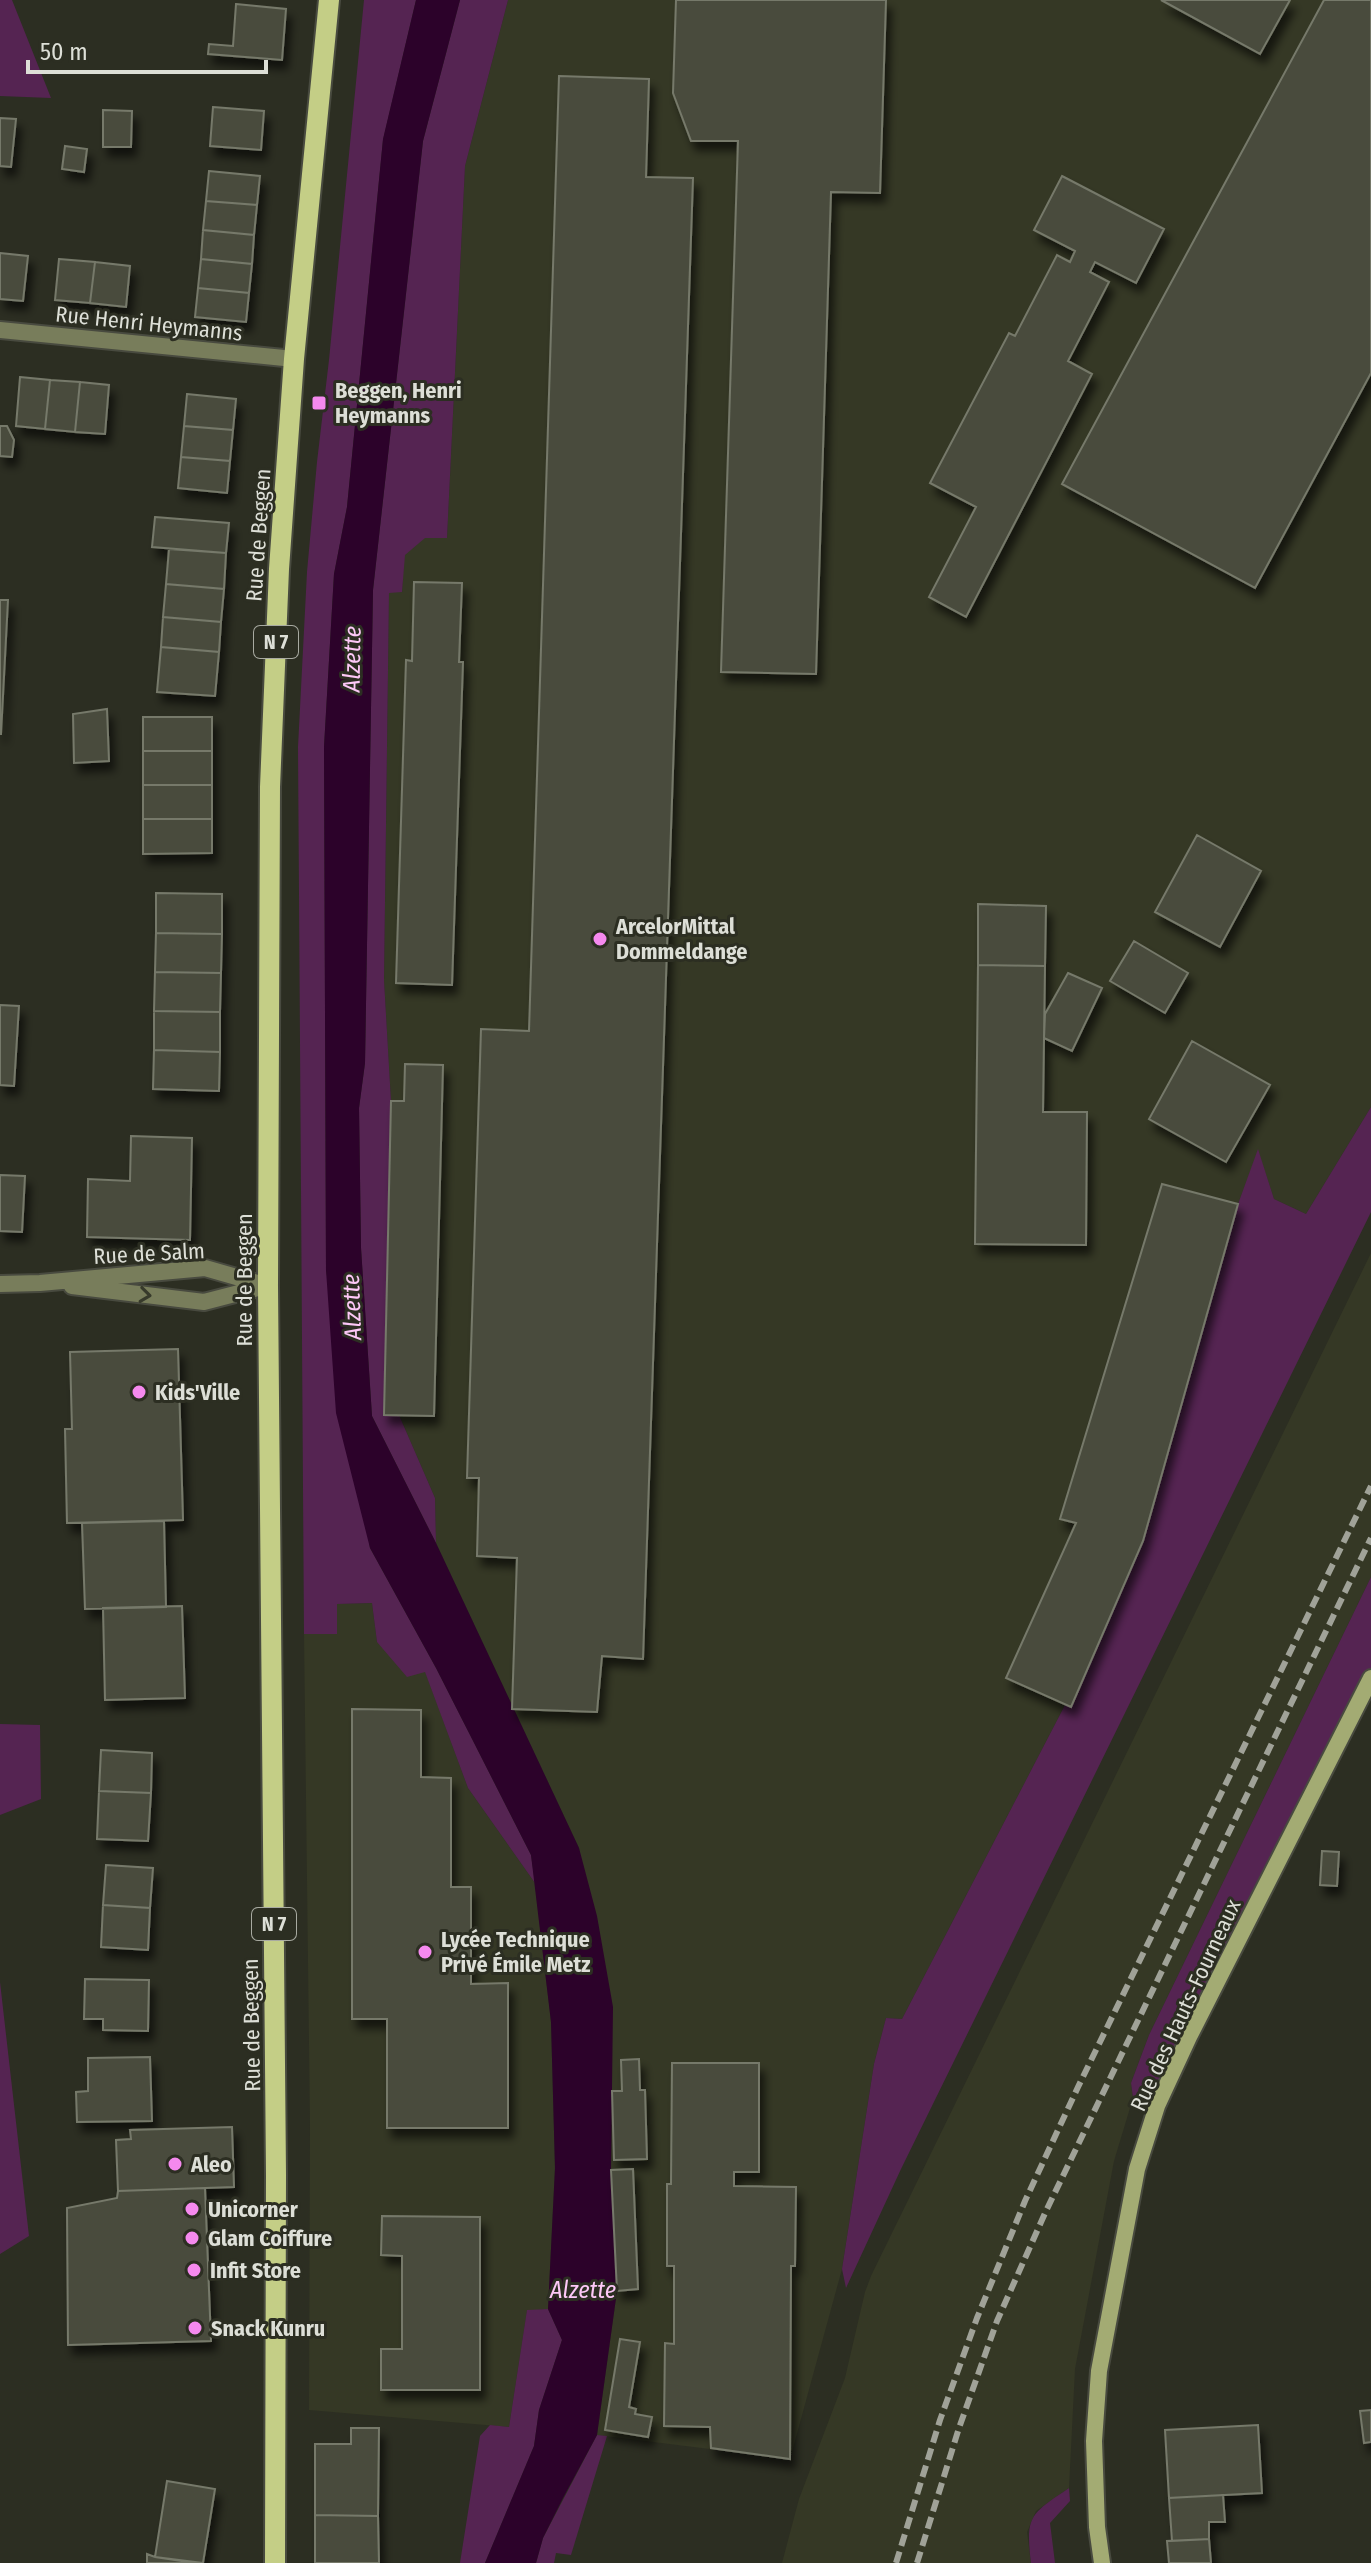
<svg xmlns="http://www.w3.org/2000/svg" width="1371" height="2563" font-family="'Fira Sans Condensed',sans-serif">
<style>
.built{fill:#353825}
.green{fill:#552452}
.water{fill:#2c022a}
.building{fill:#494c3e;stroke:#76796a;stroke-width:2;filter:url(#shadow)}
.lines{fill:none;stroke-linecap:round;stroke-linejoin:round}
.street-casing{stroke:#484a3f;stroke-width:20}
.secondary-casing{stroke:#484a3f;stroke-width:20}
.primary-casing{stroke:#484a3f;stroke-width:24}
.street{stroke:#787d5b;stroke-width:16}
.secondary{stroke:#a3ab73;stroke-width:16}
.primary{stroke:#c4ce86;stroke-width:20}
.rail{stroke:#a0a298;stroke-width:6;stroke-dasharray:12 6;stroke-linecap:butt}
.oneway{stroke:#373a2b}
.poi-dot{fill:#f589ee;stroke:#2c2e22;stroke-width:3}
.labels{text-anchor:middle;stroke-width:6;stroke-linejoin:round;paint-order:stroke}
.shield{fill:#2c2e22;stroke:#a8aaa1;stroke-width:2}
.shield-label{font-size:20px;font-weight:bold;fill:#dddfd7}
.street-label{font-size:22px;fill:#dddfd7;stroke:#2c2e22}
.poi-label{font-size:22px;font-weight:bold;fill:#dddfd7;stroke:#2c2e22;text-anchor:start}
.water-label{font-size:24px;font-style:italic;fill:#fdc8f7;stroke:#2c2e22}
</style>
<defs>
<filter id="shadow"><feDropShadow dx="5" dy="9" stdDeviation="4" flood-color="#0009"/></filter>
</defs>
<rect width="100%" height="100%" fill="#2c2e22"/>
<!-- built -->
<path class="built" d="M508 0H1371V1107L1306 1214 1274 1199 1258 1151 1238 1204 1143 1541 1071 1707 1065 1705 902 2019 886 2018 874 2064 842 2269 790 2459 597 2435 617 2291 579 1848 436 1543 435 1498 399 1415H384L391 1101 384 980 389 592H402L404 555 425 537 447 538 465 166Z
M1371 1253V1577L1149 2035 1131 2083 1133 2098 1114 2161 1075 2369 1069 2488 1036 2511 1027 2532 1031 2563H782L799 2499 845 2378 865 2292 871 2276Z
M372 1603 377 1642 425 1671 468 1788 535 1883 551 2022 555 2168 548 2309 527 2311 509 2427 309 2410 310 2126 304 1634H337V1604Z"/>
<!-- green -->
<path class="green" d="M0 0H12L51 98 0 96Z
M364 0H416L383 140 347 507 334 574 324 747 326 1270 370 1548 436 1668 531 1855 535 1883 468 1788 425 1672 407 1677 377 1642 372 1603 337 1604V1634H304L298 747 307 572 317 462 329 360Z
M460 0H508L465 166 447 538H425L405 555 402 592 389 593 384 980 391 1101 384 1414 399 1415 435 1498 436 1543 372 1416 361 1248 359 1108 365 1063 373 590 423 141Z
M1371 1107V1212L901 2169 846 2288 842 2269 874 2064 886 2018 902 2019 1065 1705 1071 1707 1143 1542 1238 1204 1258 1149 1274 1199 1306 1214Z
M1371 1577V1678L1157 2106 1133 2098 1131 2083 1149 2035Z
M0 1724 40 1725 41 1799 0 1815Z
M0 1982 29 2236 0 2254Z
M548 2309 562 2340 539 2410 534 2446 485 2563H460L480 2436 490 2425 509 2427 527 2310Z
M597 2435 607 2436 571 2555 556 2553 554 2563H536L543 2538Z
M1069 2488 1070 2501 1050 2523 1055 2563H1031C1025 2515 1031 2514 1069 2488Z"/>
<!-- water -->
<path class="water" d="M416 0H460L423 141 373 590 365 1063 359 1108 361 1248 372 1416 436 1543 579 1848 597 1916 613 2007 611 2170 617 2291 597 2435 563 2498 543 2538 536 2563H485L534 2446 539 2410 562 2340 548 2309 555 2168 551 2022 531 1855 436 1668 370 1548 336 1413 326 1270 324 747 334 574 347 507 383 139Z"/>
<!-- building -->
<path class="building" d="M676 0H886L880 193 831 192 816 674 721 672 738 141H691L673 93Z
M1161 0H1290L1260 54Z
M1324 0H1371V373L1255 588 1062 484Z
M236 4 286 9 282 60 208 54 209 44 233 46Z
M559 76 649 79 646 177 693 178 643 1659 602 1656 597 1712 512 1709 517 1558 477 1556 479 1478H467L481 1029 529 1031Z
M213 107 264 111 261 150 210 146Z
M103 110 132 111 131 147H103Z
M0 118 16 119 11 167 0 166Z
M65 146 87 149 84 172 62 169Z
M209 171 260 176 257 205 206 201Z
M1062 176 1164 229 1136 283 1095 262 1090 272 1109 282 1068 361 1092 374 966 617 929 597 976 507 930 483 1009 333 1015 336 1057 255 1070 262 1075 251 1034 230Z
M206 201 257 205 254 235 203 230Z
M203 230 254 235 252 264 201 259Z
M0 253 28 256 23 301 0 299Z
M59 259 95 262 90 303 55 300Z
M201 259 252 264 249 293 198 288Z
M95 262 130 266 126 307 90 303Z
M198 288 249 293 246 322 195 317Z
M20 377 50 380 45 429 16 426Z
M50 380 80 382 75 432 45 429Z
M80 382 109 385 105 434 75 432Z
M187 394 236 399 233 430 184 426Z
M0 426H7L14 440 12 457 0 456Z
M184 426 233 430 230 461 181 457Z
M181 457 230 461 227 493 178 488Z
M155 517 229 523 226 553 152 547Z
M169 549 226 553 224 589 166 584Z
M414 582 462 583 459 662H463L452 985 396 983 406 660 412 661Z
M166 584 224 589 221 622 163 617Z
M0 600H8L1 734H0Z
M163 617 221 622 219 652 161 647Z
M161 647 219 652 215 696 157 692Z
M107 709 109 761 74 763 73 714Z
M143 717H212V751H143Z
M143 751H212V785H143Z
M143 785H212V819H143Z
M143 819H212V853L143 854Z
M1197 835 1261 871 1220 947 1155 912Z
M156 893 222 894V934L156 933Z
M978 904 1046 906 1045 966 978 965Z
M156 933 222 934 221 973 155 972Z
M1134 941 1188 973 1165 1013 1110 981Z
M978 965 1045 966 1043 1112H1087L1086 1245 975 1244Z
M155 972 221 973 220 1012 154 1011Z
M1068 973 1102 988 1072 1051 1044 1038 1045 1014Z
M0 1005 19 1006 14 1086 0 1085Z
M154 1011 220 1012V1052L154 1050Z
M1192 1041 1270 1085 1226 1162 1149 1119Z
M154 1050 220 1052 219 1091 153 1089Z
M405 1064 443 1065 434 1416 384 1415 391 1101H404Z
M131 1136 192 1138 190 1240 87 1237 88 1179 130 1181Z
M0 1175 25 1176 22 1232 0 1231Z
M1162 1184 1238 1204 1143 1541 1071 1707 1006 1678 1076 1523 1060 1519Z
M178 1349 183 1520 67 1523 65 1429H72L70 1352Z
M164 1521 166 1607 85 1609 82 1523Z
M182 1606 185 1698 105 1700 103 1608Z
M352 1709 421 1710V1777L451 1778V1887H471V1984L508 1983V2128H387V2019H352Z
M101 1750 152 1753 151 1793 99 1791Z
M99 1791 151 1793 148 1841 97 1839Z
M1322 1851 1339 1852 1337 1886 1320 1885Z
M106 1865 153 1868 150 1908 103 1905Z
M103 1905 150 1908 148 1950 101 1947Z
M85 1979 149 1980 148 2031 103 2030V2019H84Z
M150 2057 152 2121 77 2122 76 2092 88 2091V2058Z
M639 2059 640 2090H645L647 2159 614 2160 612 2091H622L621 2060Z
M672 2063H759V2172H734V2186L796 2187 795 2266H791L790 2459 711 2448 710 2427 664 2426 665 2343 674 2344V2266H667V2184H671Z
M232 2127 234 2187 118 2191 116 2140 131 2139 130 2130Z
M633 2169 638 2289 617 2291 611 2170Z
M205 2188 211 2341 68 2345 67 2208 117 2198 118 2191Z
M382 2216 480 2217V2390H381V2349H402V2256L381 2255Z
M620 2339 640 2342 629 2407 636 2409 635 2414 652 2417 648 2437 605 2430Z
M1371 2410V2442L1364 2443 1360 2411Z
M1258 2425 1262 2493 1169 2498 1165 2430Z
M351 2428H379L378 2516 315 2515V2444H351Z
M167 2481 215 2489 203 2563 155 2557Z
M1223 2495 1225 2522H1209V2539L1172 2541 1169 2498Z
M315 2515 378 2516 379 2563H315Z
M1209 2539 1211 2563H1169L1167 2541Z
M147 2554 155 2557 195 2563H147Z"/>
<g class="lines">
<defs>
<path id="street" d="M0 330 294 359
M0 1284 40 1283 205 1268 268 1286
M72 1286 204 1302 266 1286"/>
<path id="secondary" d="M1102 2563 1097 2527 1094 2441 1099 2371 1137 2169 1157 2106 1189 2037 1371 1678"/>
<path id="primary" d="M275 2563 276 2175 268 1286 270 787 279 569 294 359 329 0"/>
</defs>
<!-- street casing -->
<use href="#street" class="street-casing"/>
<!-- secondary casing -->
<use href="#secondary" class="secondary-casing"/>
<!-- primary casing -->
<use href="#primary" class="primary-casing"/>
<!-- street -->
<use href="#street" class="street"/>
<!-- secondary -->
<use href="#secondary" class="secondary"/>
<!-- primary -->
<use href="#primary" class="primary"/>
<!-- rail -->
<path class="rail" d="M896 2563 940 2420 977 2318 1025 2201 1078 2087 1371 1486
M917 2563 959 2428 997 2321 1046 2211 1371 1538"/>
</g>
<!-- one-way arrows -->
<defs><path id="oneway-chevron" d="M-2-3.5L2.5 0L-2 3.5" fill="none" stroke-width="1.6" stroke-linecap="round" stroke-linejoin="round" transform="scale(2)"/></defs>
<use class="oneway" href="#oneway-chevron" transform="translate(145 1295) rotate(7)"/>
<!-- markers -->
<g class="poi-dot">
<rect x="311" y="395" width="16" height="16" rx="4"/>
<circle cx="600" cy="939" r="8"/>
<circle cx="139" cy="1392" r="8"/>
<circle cx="425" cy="1952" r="8"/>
<circle cx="175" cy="2164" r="8"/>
<circle cx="192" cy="2209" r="8"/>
<circle cx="192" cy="2238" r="8"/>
<circle cx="194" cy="2270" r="8"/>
<circle cx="195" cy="2328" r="8"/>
</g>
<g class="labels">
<!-- shield labels -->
<g class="shield">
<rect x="254" y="626" width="44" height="32" rx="6"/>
<rect x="252" y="1908" width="44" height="32" rx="6"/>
</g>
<g class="shield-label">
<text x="276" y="649">N 7</text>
<text x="274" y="1931">N 7</text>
</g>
<!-- street labels -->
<g class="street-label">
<text transform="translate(149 323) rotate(6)" y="8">Rue Henri Heymanns</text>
<text transform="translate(258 535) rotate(-86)" y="8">Rue de Beggen</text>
<text transform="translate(149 1253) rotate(-3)" y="8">Rue de Salm</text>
<text transform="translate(244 1280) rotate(-90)" y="8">Rue de Beggen</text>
<text transform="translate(1185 2005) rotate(-65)" y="8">Rue des Hauts-Fourneaux</text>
<text transform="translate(251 2025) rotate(-91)" y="8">Rue de Beggen</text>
</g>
<!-- poi labels -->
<g class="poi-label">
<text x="335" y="398">Beggen, Henri<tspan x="335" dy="25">Heymanns</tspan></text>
<text x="616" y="934">ArcelorMittal<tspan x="616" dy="25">Dommeldange</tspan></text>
<text x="155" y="1400">Kids'Ville</text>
<text x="441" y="1947">Lycée Technique<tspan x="441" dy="25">Privé Émile Metz</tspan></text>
<text x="191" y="2172">Aleo</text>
<text x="208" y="2217">Unicorner</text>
<text x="208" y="2246">Glam Coiffure</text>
<text x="210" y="2278">Infit Store</text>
<text x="211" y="2336">Snack Kunru</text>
</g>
<!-- water labels -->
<g class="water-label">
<text transform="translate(352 659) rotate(-89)" y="8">Alzette</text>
<text transform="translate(352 1307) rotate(-92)" y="8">Alzette</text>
<text x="583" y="2298">Alzette</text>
</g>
</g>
<!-- scale -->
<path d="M28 60v12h238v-12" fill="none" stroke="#dddfd7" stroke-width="4"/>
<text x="40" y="60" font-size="24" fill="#dddfd7" stroke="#2c2e22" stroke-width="6" paint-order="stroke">50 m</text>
</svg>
